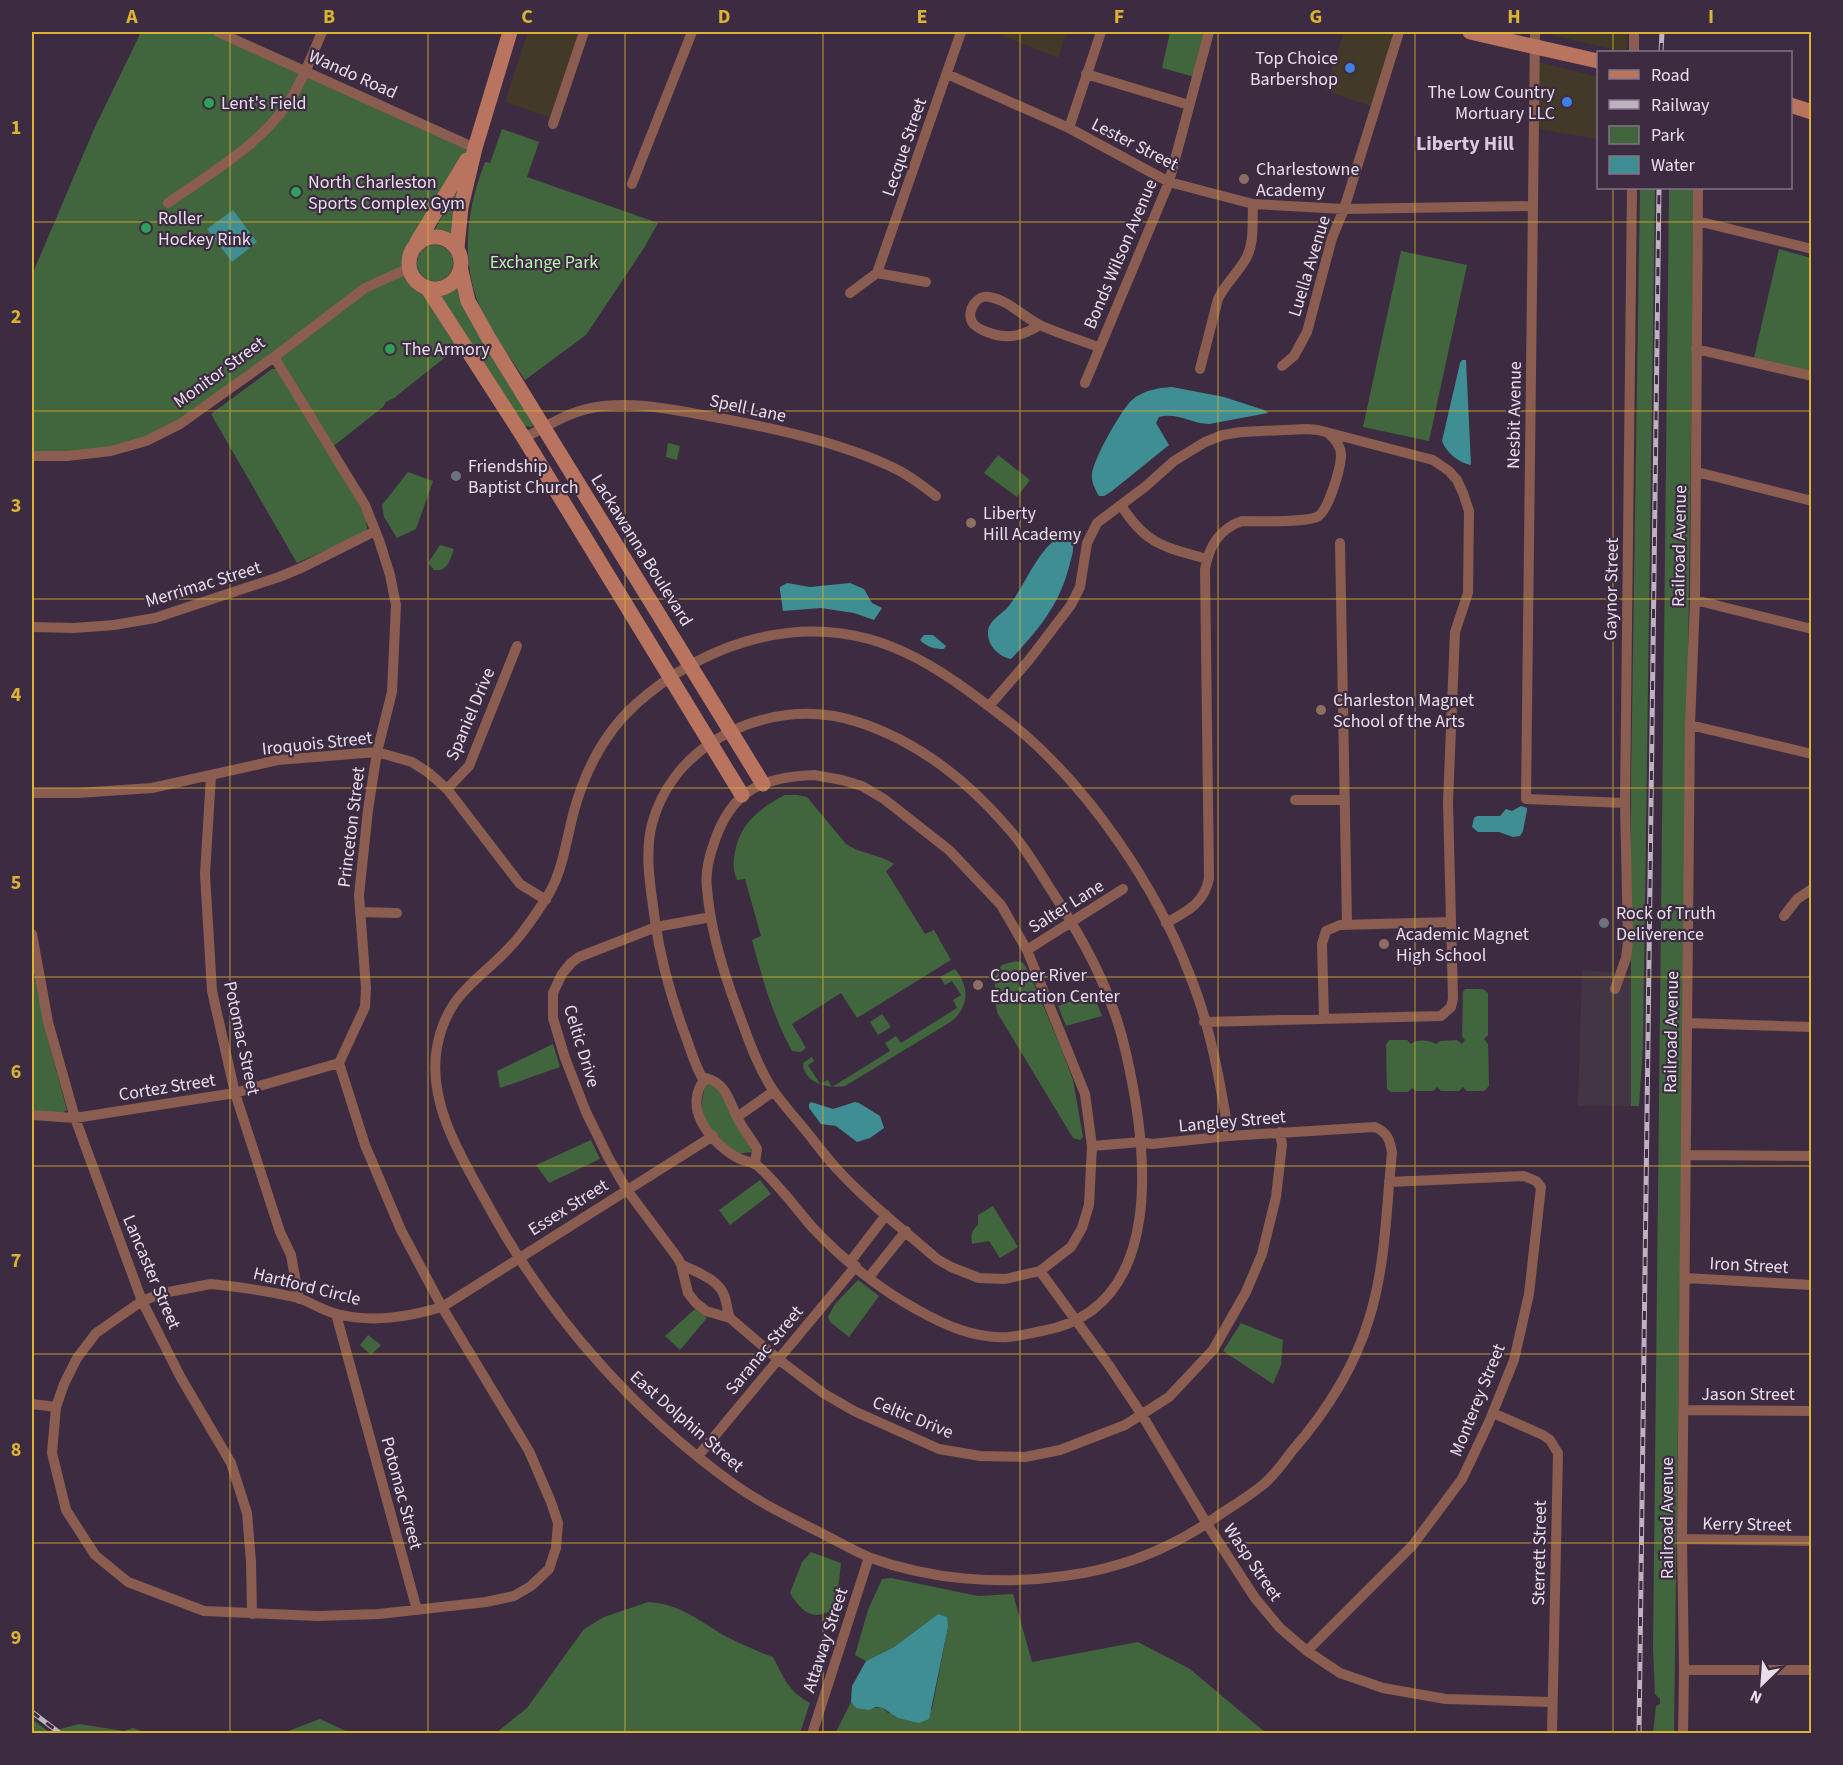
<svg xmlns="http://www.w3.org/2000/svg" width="1843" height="1765" font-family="'Source Sans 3',sans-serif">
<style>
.commercial{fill:#433929}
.industrial{fill:#423645}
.green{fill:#41653c}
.water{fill:#3e8e94}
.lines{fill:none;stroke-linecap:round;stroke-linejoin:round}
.street{stroke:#8a5d50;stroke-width:10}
.secondary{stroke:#b9745f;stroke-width:15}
.rail-casing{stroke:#beb2c1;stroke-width:5}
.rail{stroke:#3d2c41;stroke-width:3;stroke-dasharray:9;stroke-linecap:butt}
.grid{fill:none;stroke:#dab333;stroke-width:1.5;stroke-opacity:0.55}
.shop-dot{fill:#3f7fe0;stroke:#3d2c41;stroke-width:2}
.leisure-dot{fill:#2e9e5b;stroke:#3d2c41;stroke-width:2}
.education-dot{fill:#8d6e63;stroke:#3d2c41;stroke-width:2}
.worship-dot{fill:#6b7280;stroke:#3d2c41;stroke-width:2}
.labels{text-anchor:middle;stroke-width:4.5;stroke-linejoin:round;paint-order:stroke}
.poi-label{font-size:18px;fill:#e8deeb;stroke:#3d2c41;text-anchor:start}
.street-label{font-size:18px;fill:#e8deeb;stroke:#3d2c41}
.park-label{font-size:18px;fill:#b8f2af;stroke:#3d2c41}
.neighbourhood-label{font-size:20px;font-weight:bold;fill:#ddc8e2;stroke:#3d2c41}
.neatline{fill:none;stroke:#dab333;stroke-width:2}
.grid-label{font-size:20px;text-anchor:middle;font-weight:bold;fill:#dab333}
</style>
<rect width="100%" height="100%" fill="#3d2c41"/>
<!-- commercial -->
<path class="commercial" d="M528 32H584L555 119 505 102Z
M993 32H1066L1058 58Z
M1344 32H1399L1376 108 1325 90Z
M1543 32H1627L1626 52 1543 33Z
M1534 61 1598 77V139L1534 128Z"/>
<!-- industrial -->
<path class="industrial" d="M1582 970 1631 974V1106H1578Z"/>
<!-- green -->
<path class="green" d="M141 32H218L475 148 411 251 408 259 411 275 463 343 394 398 386 402 383 407 331 448 274 357 180 424 111 451 32 456V275L95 127Z
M1170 32H1206L1195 77 1162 68Z
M502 129 539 142 527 177 658 223 644 248 586 335 525 380C508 354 487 327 476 297 461 252 468 205 485 162L490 163Z
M1640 188H1655L1643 1046 1639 1106H1631V780Z
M1669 188H1693L1692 357 1674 1733 1653 1734 1656 1706 1660 1704V1699L1655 1694 1653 1648Z
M455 193 458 194 451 237 434 231Z
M417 263a18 18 0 1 1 36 0a18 18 0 1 1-36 0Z
M1779 249 1811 258V376L1753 362Z
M1401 251 1467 265 1429 441 1363 427Z
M455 287 458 288 534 425 531 427 525 426 440 295Z
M272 369H276L351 489 366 518 367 528 364 533 297 563 211 414Z
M668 443 680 446 677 460 666 457Z
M998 455 1030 480 1017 497 984 473Z
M408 472 433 481 416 529 397 538 384 517 382 505Z
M440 545 454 549C450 560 448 572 434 570L428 563Z
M785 795H797L807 797 846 844C860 854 880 854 894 864L886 871 925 934 934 930 951 960 857 1018 841 993 792 1024 806 1048 801 1052 792 1051C773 1016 762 978 752 940L761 936 745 879 737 880C733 871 733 862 735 852 740 823 760 808 785 795Z
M1017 961 1023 963 1029 972 1061 1048 1073 1080 1083 1137 1080 1140 1073 1138 998 1014C994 1003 992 973 1002 965 1006 963 1013 962 1017 961Z
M32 966 49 1044 67 1110 64 1112H32Z
M955 969C969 986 970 1005 952 1021L845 1086C829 1089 803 1083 803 1063L812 1057 814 1061 808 1065 820 1084 828 1080 832 1087 890 1051 885 1043 896 1036 901 1043 957 1008 953 1000 961 995 952 981 945 985 940 977Z
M1465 989H1483L1488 993V1035L1484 1039 1488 1044 1489 1086 1484 1091H1467L1463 1087 1459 1091H1441L1437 1087 1433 1091H1416L1412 1088 1408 1092H1391L1387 1089 1386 1045 1389 1040H1407L1411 1044C1417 1039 1430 1040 1436 1044L1440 1041 1457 1040 1462 1044 1465 1040 1462 1036 1463 992Z
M1093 993 1102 1016 1066 1026 1058 1006Z
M882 1014 891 1027 878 1035 870 1022Z
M553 1044 560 1067 500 1088 497 1071Z
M711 1083 716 1085 747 1137 752 1152 737 1154C713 1132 693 1120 706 1084Z
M591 1140 600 1159 549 1183 536 1165Z
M760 1180 771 1194 730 1225 719 1210Z
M993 1206 1018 1247 1000 1258 989 1241 972 1244C971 1235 971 1231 978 1225V1215Z
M858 1280 879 1296 849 1337 830 1322 828 1317 835 1304Z
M695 1309 707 1318 680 1350 665 1336Z
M1241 1323 1283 1340 1281 1365 1273 1384 1223 1351Z
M368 1335 381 1345 371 1355 360 1345Z
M811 1552 841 1563 836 1607C815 1623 802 1613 790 1593L802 1562Z
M891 1578 978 1596 1013 1594 1032 1662 1138 1642 1190 1669 1266 1733 835 1734 851 1702 856 1708H883L888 1713 932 1709 948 1627 938 1614 894 1647 866 1661 855 1655 868 1610 882 1579Z
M648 1602C678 1603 700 1621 725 1636 741 1644 756 1651 773 1657 784 1678 788 1691 810 1703L800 1733H496L527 1708 584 1629 604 1617Z
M32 1719 49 1732 79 1724 124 1731 133 1728 146 1733H32Z
M320 1719 350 1733H283Z"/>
<!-- water -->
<path class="water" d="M233 210 257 242 232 262 207 229Z
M1462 360H1466L1471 465C1459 463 1446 452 1442 441L1460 363Z
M1172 387 1224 397 1264 410 1268 413 1209 424C1191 424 1178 412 1159 417L1156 423 1169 445 1112 491 1104 496H1099C1095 490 1091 481 1092 474 1093 460 1121 410 1132 400 1144 390 1157 388 1172 387Z
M1066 534C1075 539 1074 550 1071 559 1061 603 1041 627 1011 659 999 657 987 645 988 632 988 621 1002 614 1008 607 1025 587 1040 542 1066 534Z
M787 583 810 587 850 583 864 589 872 603 882 608 874 620 854 613 821 608 783 611 780 590V587Z
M924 635H933L946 646 944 649C934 649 927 647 920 640Z
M1521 806 1527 808V810L1523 831 1520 836 1513 837 1499 832H1478L1472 827 1474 818 1477 816H1500L1506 809 1512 811Z
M811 1102 833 1109 855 1102 859 1103 880 1116 884 1128 870 1138 857 1142 836 1126 821 1124 809 1108V1104Z
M938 1614 947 1617 948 1627 929 1719 919 1723 898 1718 883 1708 876 1707 869 1710 856 1708 851 1702 852 1686 866 1661 894 1647Z"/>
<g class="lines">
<!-- street -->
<path class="street" d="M218 32 475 148
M1535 32 1526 799 1625 803
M1634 52V32
M947 74 1069 128 1169 182 1253 204 1344 209 1533 206
M1086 74 1189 105
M553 124 584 32
M1069 128 1101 32
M632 184 692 32
M168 203C209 174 260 145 288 103 303 81 312 55 322 32
M1697 221 1812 249
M877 273 961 32
M850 293 877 273 926 282
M1040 325C1022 336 1008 340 987 332 982 330 975 327 972 322 966 311 977 294 989 297 1009 300 1024 318 1042 326 1060 334 1080 340 1098 347
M1696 349 1812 376
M274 357 365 505 379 540 390 575 396 605 392 692 377 752 368 810 359 895 366 988 365 1007 339 1063 365 1145 401 1230 442 1307 713 1136
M1282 366 1294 356 1307 332 1332 238 1344 209 1399 32
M1200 369 1218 299C1225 284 1237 274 1245 260 1255 245 1252 221 1253 204
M1085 383 1169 182 1209 32
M524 438C545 427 567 413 591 408 631 400 674 410 714 417 772 428 840 442 894 468 909 475 923 486 936 496
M32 456H67L111 451 146 441 180 424 274 357 365 288 409 268
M1697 472 1812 501
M1121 505C1145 544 1164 547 1207 559
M1340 543 1347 924
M1695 600 1812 629
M32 627 74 628 114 625 155 618 279 577 301 568 375 531
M989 706 1029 660 1071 605 1080 587 1087 543 1097 523 1146 486 1174 461 1205 442 1223 435 1241 432 1307 429 1318 430 1433 460 1449 471 1457 480 1463 493 1469 511 1468 593 1455 632 1448 802 1451 922
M1690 725 1812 754
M814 775 842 780 862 786 884 799 949 850 1001 905 1027 950 1085 1094 1092 1146 1089 1205 1082 1228 1071 1247 1040 1271 1005 1279 979 1278 951 1267 937 1259C904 1230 868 1203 839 1171 825 1157 814 1140 801 1125 792 1114 781 1102 773 1090 756 1064 747 1035 736 1006 722 968 710 929 707 888 705 873 709 857 714 843 731 791 761 777 814 775Z
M211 776 205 874 212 991 235 1093 280 1232 291 1255 299 1299
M447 789 469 766 517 646
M32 793H77L152 788 278 760 377 752 412 762 429 773 447 789 520 884 546 900
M1295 800H1345
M360 912 397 913
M1784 916 1797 899 1812 889
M711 917 656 927 579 957 571 963 562 974 553 993V1018L565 1058 586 1112 608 1157 627 1190 677 1257 681 1264 688 1293 696 1303 706 1311 730 1318 778 1359 823 1393 854 1411 939 1449 980 1456 1025 1457 1060 1450 1125 1425 1169 1397 1213 1350 1246 1292 1262 1254 1276 1197 1282 1145 1280 1132
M1166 923C1186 912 1205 903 1209 878L1205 569C1209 546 1219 529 1242 521 1260 521 1301 523 1317 517 1328 512 1340 470 1341 457 1342 448 1335 439 1328 433
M32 934 48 1022 75 1118 142 1301 181 1378 231 1463 247 1513 251 1562 252 1614
M1027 950 1123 889
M1615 989 1626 958 1628 941 1625 803 1632 188
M1204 1022 1441 1016 1451 1007 1453 999 1451 922 1340 925 1326 931 1322 944 1324 1019
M1688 1023 1812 1027
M704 1081C696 1068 692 1054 687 1040 672 1001 661 962 655 921 651 889 644 856 652 824 671 753 743 711 815 714 844 715 873 726 899 739 940 760 978 793 1008 828 1026 848 1039 871 1053 893 1086 944 1113 994 1126 1053 1147 1145 1169 1308 1042 1331 1031 1333 1019 1336 1008 1337 975 1339 944 1325 916 1309 879 1289 841 1258 812 1227 795 1207 779 1185 759 1167 753 1161 744 1162 736 1157 710 1142 681 1106 706 1078 726 1083 729 1101 737 1117 742 1128 751 1138 757 1149L755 1163
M32 1115 75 1118 235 1093 339 1063
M737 1117 774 1091
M1092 1146 1141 1142 1152 1144 1229 1136 1375 1127C1388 1133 1390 1140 1392 1153 1386 1209 1386 1265 1369 1319 1354 1369 1326 1412 1292 1451 1284 1462 1275 1474 1265 1483 1251 1495 1234 1505 1219 1515 1173 1548 1120 1569 1064 1576 1001 1585 931 1580 871 1558 854 1551 837 1541 821 1533 791 1518 762 1504 735 1485 637 1415 553 1321 494 1216 467 1166 426 1107 437 1047 447 994 476 983 509 948 522 935 533 918 543 903 563 875 565 844 574 811 585 771 605 732 636 704 699 648 785 616 869 639 905 649 937 668 967 690 986 704 1005 718 1023 733 1092 793 1156 887 1189 973 1210 1024 1220 1081 1229 1136
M1686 1155 1812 1156
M850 1262 886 1215
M681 1264C695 1272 717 1278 724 1295 727 1302 727 1311 730 1318
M1040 1271 1110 1367 1142 1415 1207 1524 1255 1598 1280 1628 1307 1651 1340 1673 1383 1688 1446 1699 1551 1702
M869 1277 906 1231
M1685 1278 1812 1285
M211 1284C240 1287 269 1291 298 1298 311 1302 323 1311 337 1314 373 1323 408 1317 442 1307L529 1451 551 1502 558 1523 556 1548 549 1569 531 1586 514 1596 486 1602 379 1614 317 1616 204 1611 128 1582 95 1555 66 1510 52 1453 56 1407 64 1384 77 1358 96 1333 142 1301 163 1293Z
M336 1314 417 1610
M32 1404 56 1407
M1684 1410 1812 1411
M1493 1413 1543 1435 1550 1440 1558 1453 1552 1734
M698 1456 856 1266
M1682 1539 1812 1541
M1307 1651 1412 1546 1462 1479 1489 1422 1514 1360 1529 1294 1541 1187 1536 1181 1524 1176 1389 1182
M1684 1670H1812
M812 1734 869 1557
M1683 1734 1684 1670 1682 1539 1690 725 1695 600 1698 188"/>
<!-- secondary -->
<path class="secondary" d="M1470 32 1598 61
M1790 105 1812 112
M409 263a26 26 0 1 1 52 0a26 26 0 1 1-52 0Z
M417 242 467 160
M457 248 461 207 475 148 510 32
M461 271 468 301 488 337 763 784
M428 289 524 438 742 795"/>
<defs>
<path id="rail" d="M1661 52 1662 32
M32 1712 61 1734
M1639 1734 1659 188"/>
</defs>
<!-- rail casing -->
<use href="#rail" class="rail-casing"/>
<!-- rail -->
<use href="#rail" class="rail"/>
</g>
<!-- grid -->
<path class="grid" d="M230 32V1734M428 32V1734M625 32V1734M823 32V1734M1020 32V1734M1218 32V1734M1415 32V1734M1613 32V52M1613 188V1734M32 222H1812M32 411H1812M32 599H1812M32 788H1812M32 977H1812M32 1166H1812M32 1354H1812M32 1543H1812"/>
<!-- markers -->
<g class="shop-dot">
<circle cx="1350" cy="68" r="6"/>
<circle cx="1567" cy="102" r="6"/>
</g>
<g class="leisure-dot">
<circle cx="209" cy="103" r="6"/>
<circle cx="296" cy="192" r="6"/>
<circle cx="146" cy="228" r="6"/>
<circle cx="390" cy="349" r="6"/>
</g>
<g class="education-dot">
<circle cx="1244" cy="179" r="6"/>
<circle cx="971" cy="523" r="6"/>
<circle cx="1321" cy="710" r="6"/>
<circle cx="1384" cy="944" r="6"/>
<circle cx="978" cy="985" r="6"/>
</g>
<g class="worship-dot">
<circle cx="456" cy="476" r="6"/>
<circle cx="1604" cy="923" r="6"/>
</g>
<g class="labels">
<!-- poi labels -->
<g class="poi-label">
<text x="1338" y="64" text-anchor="end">Top Choice<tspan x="1338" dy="21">Barbershop</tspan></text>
<text x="1555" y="98" text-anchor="end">The Low Country<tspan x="1555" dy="21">Mortuary LLC</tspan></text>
<text x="221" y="109">Lent's Field</text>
<text x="1256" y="175">Charlestowne<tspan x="1256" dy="21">Academy</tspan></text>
<text x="308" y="188">North Charleston<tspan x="308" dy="21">Sports Complex Gym</tspan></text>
<text x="158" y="224">Roller<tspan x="158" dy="21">Hockey Rink</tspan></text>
<text x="402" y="355">The Armory</text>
<text x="468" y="472">Friendship<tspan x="468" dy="21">Baptist Church</tspan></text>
<text x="983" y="519">Liberty<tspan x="983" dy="21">Hill Academy</tspan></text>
<text x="1333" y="706">Charleston Magnet<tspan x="1333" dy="21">School of the Arts</tspan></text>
<text x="1616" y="919">Rock of Truth<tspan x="1616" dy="21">Deliverence</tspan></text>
<text x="1396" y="940">Academic Magnet<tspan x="1396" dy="21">High School</tspan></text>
<text x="990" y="981">Cooper River<tspan x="990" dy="21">Education Center</tspan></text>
</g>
<!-- street labels -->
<g class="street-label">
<text transform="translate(353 74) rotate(24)" y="6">Wando Road</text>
<text transform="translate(1135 144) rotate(27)" y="6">Lester Street</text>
<text transform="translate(904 147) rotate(-71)" y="6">Lecque Street</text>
<text transform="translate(1120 254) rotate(-67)" y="6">Bonds Wilson Avenue</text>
<text transform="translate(1309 266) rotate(-73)" y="6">Luella Avenue</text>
<text transform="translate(219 372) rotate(-36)" y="6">Monitor Street</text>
<text transform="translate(748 408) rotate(12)" y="6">Spell Lane</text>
<text transform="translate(1514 415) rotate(-89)" y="6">Nesbit Avenue</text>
<text transform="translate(1679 546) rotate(-89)" y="6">Railroad Avenue</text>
<text transform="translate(642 550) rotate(58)" y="6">Lackawanna Boulevard</text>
<text transform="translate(203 584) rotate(-17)" y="6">Merrimac Street</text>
<text transform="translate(1611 589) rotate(-89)" y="6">Gaynor Street</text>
<text transform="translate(470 714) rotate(-67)" y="6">Spaniel Drive</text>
<text transform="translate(317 743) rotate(-6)" y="6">Iroquois Street</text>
<text transform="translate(351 827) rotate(-83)" y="6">Princeton Street</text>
<text transform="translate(1066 906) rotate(-32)" y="6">Salter Lane</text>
<text transform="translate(1671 1032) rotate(-89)" y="6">Railroad Avenue</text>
<text transform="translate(242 1038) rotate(78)" y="6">Potomac Street</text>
<text transform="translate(582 1046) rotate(73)" y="6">Celtic Drive</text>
<text transform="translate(167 1087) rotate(-9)" y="6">Cortez Street</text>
<text transform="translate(1232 1121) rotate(-5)" y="6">Langley Street</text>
<text transform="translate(568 1207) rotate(-32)" y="6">Essex Street</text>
<text transform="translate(1749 1265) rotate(3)" y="6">Iron Street</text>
<text transform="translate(152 1272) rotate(67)" y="6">Lancaster Street</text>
<text transform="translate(307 1286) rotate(14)" y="6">Hartford Circle</text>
<text transform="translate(764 1350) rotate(-50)" y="6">Saranac Street</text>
<text x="1748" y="1400">Jason Street</text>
<text transform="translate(1477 1400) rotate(-68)" y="6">Monterey Street</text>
<text transform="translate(913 1417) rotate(22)" y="6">Celtic Drive</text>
<text transform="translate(687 1421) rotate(41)" y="6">East Dolphin Street</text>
<text transform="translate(402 1493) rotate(75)" y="6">Potomac Street</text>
<text transform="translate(1667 1518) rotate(-90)" y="6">Railroad Avenue</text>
<text transform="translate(1747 1524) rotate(1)" y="6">Kerry Street</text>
<text transform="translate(1539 1553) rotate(-89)" y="6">Sterrett Street</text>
<text transform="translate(1253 1562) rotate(56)" y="6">Wasp Street</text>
<text transform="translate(825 1640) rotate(-72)" y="6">Attaway Street</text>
</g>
<!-- park labels -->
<g class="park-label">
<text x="544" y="268">Exchange Park</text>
</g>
<!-- neighbourhood labels -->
<g class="neighbourhood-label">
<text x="1465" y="150">Liberty Hill</text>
</g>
</g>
<!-- border -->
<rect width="1843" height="1765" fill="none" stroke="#3d2c41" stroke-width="66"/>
<!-- legend -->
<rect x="1597" y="51" width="195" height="138" fill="#3d2c41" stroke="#817385" stroke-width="1.5"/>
<rect x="1609" y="70" width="30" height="9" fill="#b9745f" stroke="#817385" stroke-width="1.5"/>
<text x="1651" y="81" font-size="18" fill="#e8deeb">Road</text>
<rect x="1609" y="100" width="30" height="9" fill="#beb2c1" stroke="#817385" stroke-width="1.5"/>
<text x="1651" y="111" font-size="18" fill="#e8deeb">Railway</text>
<rect x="1609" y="126" width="30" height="18" fill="#41653c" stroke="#817385" stroke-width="1.5"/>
<text x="1651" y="141" font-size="18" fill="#e8deeb">Park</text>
<rect x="1609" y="156" width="30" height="18" fill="#3e8e94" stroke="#817385" stroke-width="1.5"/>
<text x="1651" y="171" font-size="18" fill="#e8deeb">Water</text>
<!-- north arrow -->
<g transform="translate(1762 1684) rotate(205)" stroke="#3d2c41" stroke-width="4.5" paint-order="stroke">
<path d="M0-4.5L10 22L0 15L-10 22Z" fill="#e8deeb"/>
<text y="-9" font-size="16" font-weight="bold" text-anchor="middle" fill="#e8deeb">N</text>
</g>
<rect x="33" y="33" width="1777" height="1699" class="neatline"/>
<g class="grid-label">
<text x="132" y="23">A</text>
<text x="329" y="23">B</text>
<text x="527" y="23">C</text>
<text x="724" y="23">D</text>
<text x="922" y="23">E</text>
<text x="1119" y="23">F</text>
<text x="1316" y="23">G</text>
<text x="1514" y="23">H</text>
<text x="1711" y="23">I</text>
<text x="16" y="134">1</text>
<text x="16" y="323">2</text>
<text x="16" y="512">3</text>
<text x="16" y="701">4</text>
<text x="16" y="889">5</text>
<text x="16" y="1078">6</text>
<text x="16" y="1267">7</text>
<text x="16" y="1456">8</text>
<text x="16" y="1644">9</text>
</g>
</svg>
